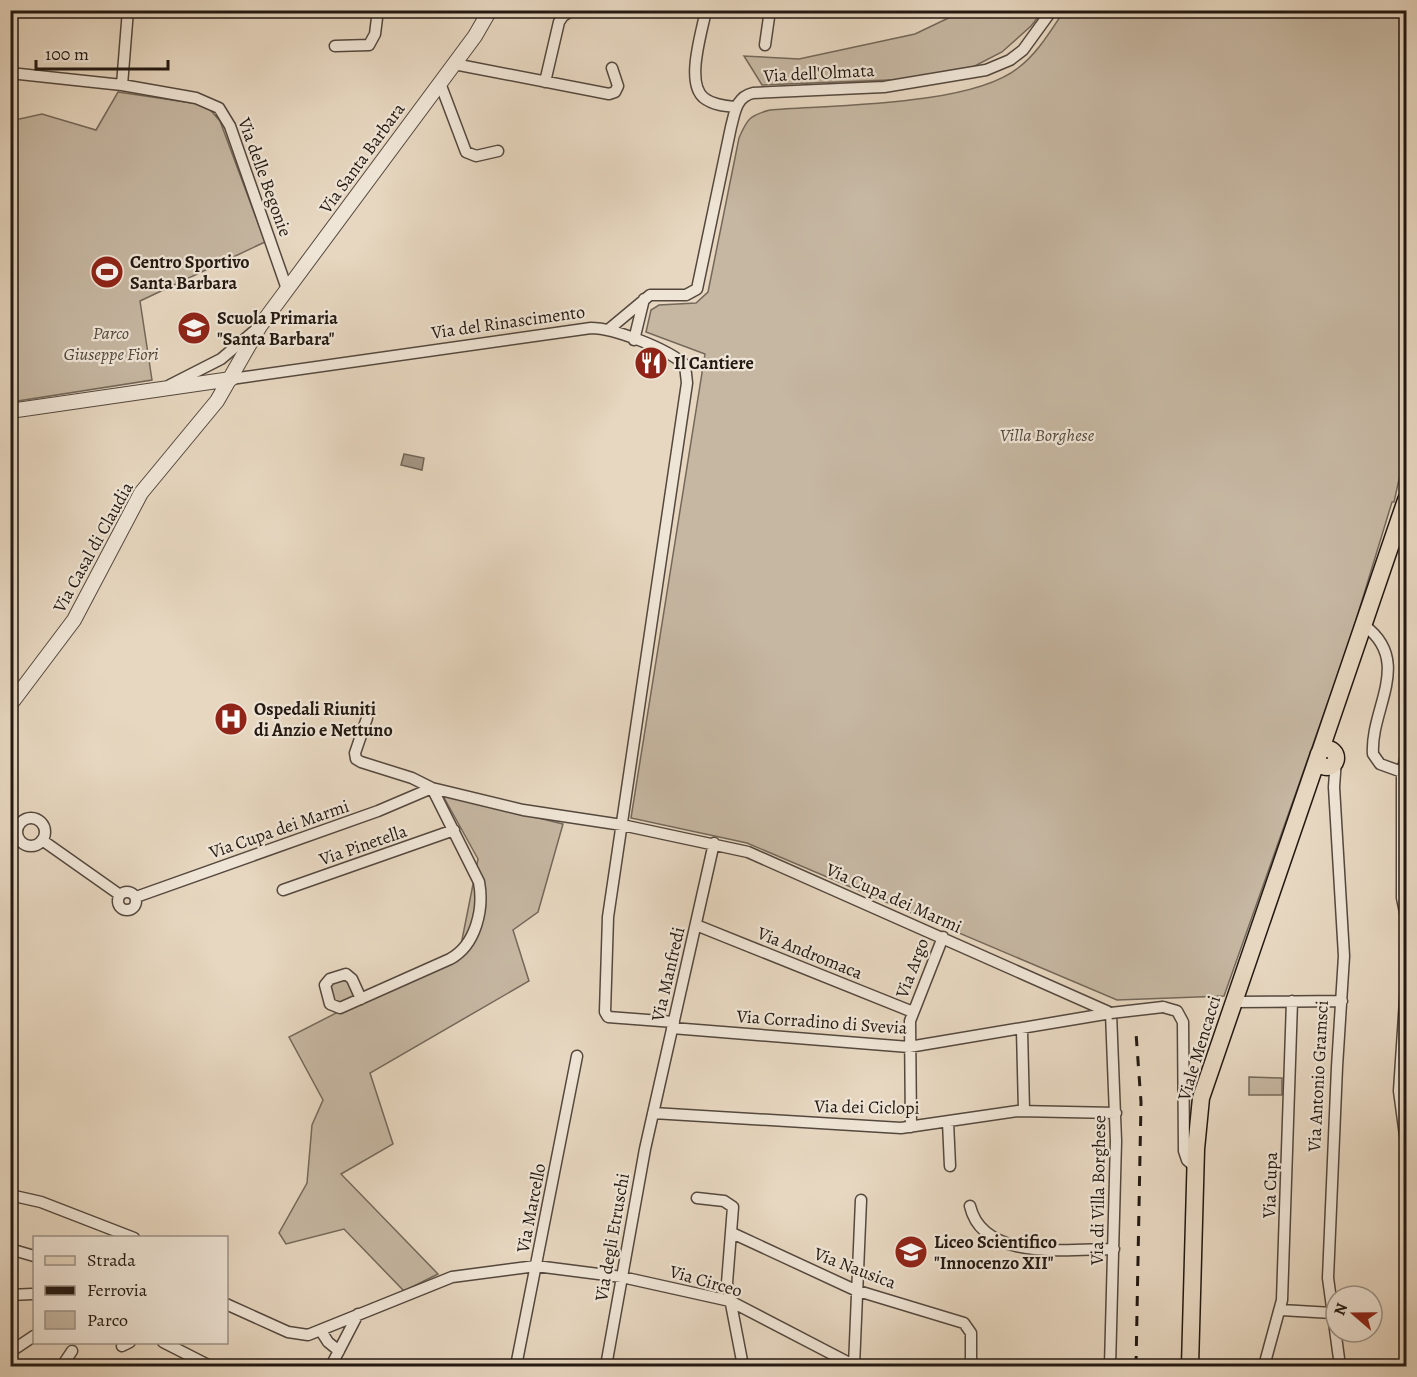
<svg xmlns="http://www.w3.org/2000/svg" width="1417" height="1377" font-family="Alegreya,serif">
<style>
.green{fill:#c6b7a2;stroke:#74685a;stroke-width:1.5}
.water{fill:#a49685;stroke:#706457;stroke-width:1.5}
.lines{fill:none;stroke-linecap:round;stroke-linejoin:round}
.minor-casing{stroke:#54483e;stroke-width:13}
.tertiary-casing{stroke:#54483e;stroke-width:16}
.primary-casing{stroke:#231912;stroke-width:19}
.minor{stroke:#efe5d6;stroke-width:10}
.tertiary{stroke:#efe5d6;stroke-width:14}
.primary{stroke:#e7d7c0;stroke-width:16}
.rail{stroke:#231912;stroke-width:3;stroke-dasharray:10 10;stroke-linecap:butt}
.minor-bridge-casing{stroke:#54483e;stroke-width:13;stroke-linecap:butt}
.minor-bridge{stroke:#efe5d6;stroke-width:10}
.labels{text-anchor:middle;stroke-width:4.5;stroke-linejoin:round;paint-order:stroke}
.street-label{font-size:18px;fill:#231912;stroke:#efe5d6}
.poi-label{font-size:18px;font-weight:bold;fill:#231912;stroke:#efe5d6;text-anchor:start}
.park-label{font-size:18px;font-style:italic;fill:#54483d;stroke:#efe5d6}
</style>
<rect width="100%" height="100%" fill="#e7d7c0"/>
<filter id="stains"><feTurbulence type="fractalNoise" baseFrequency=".00333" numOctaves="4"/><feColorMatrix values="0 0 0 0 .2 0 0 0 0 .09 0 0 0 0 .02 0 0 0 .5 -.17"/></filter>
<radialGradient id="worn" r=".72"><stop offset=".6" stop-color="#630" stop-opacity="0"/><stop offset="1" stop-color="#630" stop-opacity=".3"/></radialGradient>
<!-- green -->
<path class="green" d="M963 11H1043L1031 26 1002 52 967 70 914 79 762 85 744 56 799 59 915 34Z
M1064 11H1406V448L1394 502H1392L1350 640 1224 996 1117 1000 747 843 631 818 705 354 646 332 651 310 659 305 696 303 708 292 739 138C747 119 750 115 770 110 832 105 970 106 1018 68 1038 53 1051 30 1064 11Z
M118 92 206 105 220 121 265 242 140 301 152 380 11 402 10 121 42 114 96 130Z
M442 794 563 824 538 912 513 930 529 981 370 1073 393 1144 341 1174 438 1274 404 1291 344 1229 286 1244 279 1233 307 1183 312 1125 323 1100 289 1037 460 950 478 859Z
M346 979 353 994 351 999 340 1003 335 1001 328 987 330 983Z
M1249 1077 1282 1078V1095H1249Z"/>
<!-- water -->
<path class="water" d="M404 454 424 458 422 470 401 465Z"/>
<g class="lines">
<defs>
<path id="minor" d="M706 10C702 32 685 83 704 98 713 105 726 106 736 107
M765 45 770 10
M335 46 369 45 375 34 378 10
M454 64 609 94 615 92 618 86 612 68
M10 73 122 85 196 98 219 108 230 126 287 289
M545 82 559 22 563 16 572 10
M440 83 466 152 476 156 498 151
M122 85 128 10
M608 330 650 295H686L697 289 731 127C735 112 736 97 753 93L884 87 986 70 1010 60 1023 50 1052 10
M634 340 644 299
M231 379 591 328C614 328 668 349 685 365L687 383 608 917 605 1012 608 1017 674 1022
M170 385 221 359 253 332
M1365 626C1413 662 1370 709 1373 754L1380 764 1402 772
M367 718 355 753 356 759 361 762 412 778 432 788 523 810 622 825 748 852 1111 1013
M1406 756 1402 772V898L1406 917
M1336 759 1334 787 1344 956 1337 1067 1328 1278 1340 1366
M17 832a14 14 0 1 1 28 0a14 14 0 1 1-28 0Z
M42 840 120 895
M283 890 454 830
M118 901a9 9 0 1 1 18 0a9 9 0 1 1-18 0Z
M136 897 378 811 432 788 479 882C484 909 476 945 450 959L340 1008 330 1004 325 985 330 979 346 974 352 979 361 999
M696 925 913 1012
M1406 985 1399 1091 1406 1143
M1234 1002 1342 1001
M1163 1007 1177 1011 1183 1022 1184 1151 1187 1160 1195 1167
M672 1028 909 1047 1111 1013
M1022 1030 1024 1111
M653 1113 901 1128 1018 1111 1116 1113
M948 1122 950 1166
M911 1127 910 1021 943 937
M10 1195 41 1202 134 1238
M697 1198 724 1201 733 1207 727 1283 743 1366
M970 1206C983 1262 1069 1249 1114 1249
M732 1233 855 1290 964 1323 971 1333V1366
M10 1249 34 1256
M10 1295 32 1294
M226 1304 288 1332 308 1335 452 1277 536 1266 622 1277 730 1301 855 1366
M1281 1310 1332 1313
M321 1331 328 1342 339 1351
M163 1342 210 1366
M122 1346 130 1342
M10 1352 34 1336
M62 1366 72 1351
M331 1366 358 1314
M516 1366 577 1056
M606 1366 645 1149 714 843
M854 1366 861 1200
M1110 1366 1116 1141 1111 1013
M1264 1366 1282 1300 1292 1001"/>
<path id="tertiary" d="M10 411 231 379
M10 705 74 620 141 493 217 401 260 326 475 36 490 10"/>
<path id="primary" d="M1318 758a9 9 0 1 1 18 0a9 9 0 1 1-18 0Z
M1320 752 1406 500
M1190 1366 1196 1149 1201 1098 1319 754"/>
</defs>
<!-- minor casing -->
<use href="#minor" class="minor-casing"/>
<!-- tertiary casing -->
<use href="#tertiary" class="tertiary-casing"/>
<!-- primary casing -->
<use href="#primary" class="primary-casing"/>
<!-- minor -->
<use href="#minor" class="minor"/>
<!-- tertiary -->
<use href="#tertiary" class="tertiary"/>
<!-- primary -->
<use href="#primary" class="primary"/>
<!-- rail -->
<path class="rail" d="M1136 1366 1141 1102 1136 1033"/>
<defs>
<path id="minor-bridge" d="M1111 1013 1163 1007"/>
</defs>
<!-- minor-bridge casing -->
<use href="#minor-bridge" class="minor-bridge-casing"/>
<!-- minor-bridge -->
<use href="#minor-bridge" class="minor-bridge"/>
</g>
<!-- icons -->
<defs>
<symbol id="stadium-disc" viewBox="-11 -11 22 22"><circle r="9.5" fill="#8f2418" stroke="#efe5d6"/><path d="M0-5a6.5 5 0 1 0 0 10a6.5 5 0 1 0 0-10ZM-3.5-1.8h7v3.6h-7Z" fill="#fff"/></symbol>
<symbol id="school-disc" viewBox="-11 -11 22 22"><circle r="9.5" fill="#8f2418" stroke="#efe5d6"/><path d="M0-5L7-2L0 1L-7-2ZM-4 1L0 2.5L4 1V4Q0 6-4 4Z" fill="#fff"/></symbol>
<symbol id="restaurant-disc" viewBox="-11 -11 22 22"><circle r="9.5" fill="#8f2418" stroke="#efe5d6"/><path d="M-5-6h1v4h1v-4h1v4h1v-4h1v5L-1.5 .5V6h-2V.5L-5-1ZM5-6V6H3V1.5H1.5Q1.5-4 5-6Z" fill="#fff"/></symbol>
<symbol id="hospital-disc" viewBox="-11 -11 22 22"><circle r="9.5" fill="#8f2418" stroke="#efe5d6"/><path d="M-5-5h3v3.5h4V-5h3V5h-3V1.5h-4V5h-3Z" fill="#fff"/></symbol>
</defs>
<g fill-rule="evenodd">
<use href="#stadium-disc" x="88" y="253" width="38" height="38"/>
<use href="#school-disc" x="175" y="309" width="38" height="38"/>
<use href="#restaurant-disc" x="632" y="344" width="38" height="38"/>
<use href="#hospital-disc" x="212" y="700" width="38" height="38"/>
<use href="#school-disc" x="892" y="1233" width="38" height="38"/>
</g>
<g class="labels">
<!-- street labels -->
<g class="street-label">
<text transform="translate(819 73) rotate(-3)" y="6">Via dell'Olmata</text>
<text transform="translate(362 158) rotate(-54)" y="6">Via Santa Barbara</text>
<text transform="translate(265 177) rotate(70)" y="6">Via delle Begonie</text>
<text transform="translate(508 322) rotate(-8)" y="6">Via del Rinascimento</text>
<text transform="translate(93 547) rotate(-61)" y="6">Via Casal di Claudia</text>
<text transform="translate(279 829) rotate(-19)" y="6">Via Cupa dei Marmi</text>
<text transform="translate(363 845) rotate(-19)" y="6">Via Pinetella</text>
<text transform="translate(894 898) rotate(24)" y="6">Via Cupa dei Marmi</text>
<text transform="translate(810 953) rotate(22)" y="6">Via Andromaca</text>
<text transform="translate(912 968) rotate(-69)" y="6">Via Argo</text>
<text transform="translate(668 974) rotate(-77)" y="6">Via Manfredi</text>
<text transform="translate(822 1022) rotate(4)" y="6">Via Corradino di Svevia</text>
<text transform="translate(1199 1048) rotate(-73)" y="6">Viale Mencacci</text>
<text transform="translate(1318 1076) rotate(-87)" y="6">Via Antonio Gramsci</text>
<text transform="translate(867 1107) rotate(1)" y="6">Via dei Ciclopi</text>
<text transform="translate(1270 1185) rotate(-88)" y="6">Via Cupa</text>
<text transform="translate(1098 1190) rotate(-89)" y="6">Via di Villa Borghese</text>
<text transform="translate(531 1208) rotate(-79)" y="6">Via Marcello</text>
<text transform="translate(612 1237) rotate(-80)" y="6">Via degli Etruschi</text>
<text transform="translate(855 1268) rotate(21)" y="6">Via Nausica</text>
<text transform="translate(706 1281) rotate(16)" y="6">Via Circeo</text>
</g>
<!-- poi labels -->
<g class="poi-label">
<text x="130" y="268">Centro Sportivo<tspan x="130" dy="21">Santa Barbara</tspan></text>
<text x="217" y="324">Scuola Primaria<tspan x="217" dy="21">"Santa Barbara"</tspan></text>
<text x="674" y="369">Il Cantiere</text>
<text x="254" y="715">Ospedali Riuniti<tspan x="254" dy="21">di Anzio e Nettuno</tspan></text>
<text x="934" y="1248">Liceo Scientifico<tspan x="934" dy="21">"Innocenzo XII"</tspan></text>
</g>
<!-- park labels -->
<g class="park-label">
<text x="111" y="339">Parco<tspan x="111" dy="21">Giuseppe Fiori</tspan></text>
<text x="1047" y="441">Villa Borghese</text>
</g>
</g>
<!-- margin -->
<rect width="1417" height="1377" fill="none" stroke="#e7d7c0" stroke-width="36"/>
<rect x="12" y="12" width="1393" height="1353" fill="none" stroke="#231912" stroke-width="3"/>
<rect x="18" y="18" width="1381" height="1341" fill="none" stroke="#231912" stroke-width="1.5"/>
<!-- legend -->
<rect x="33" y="1236" width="195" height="108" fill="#efe5d6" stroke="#9d9388" stroke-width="1.5"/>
<rect x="45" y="1256" width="30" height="9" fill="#e7d7c0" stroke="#9d9388" stroke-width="1.5"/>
<text x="87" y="1266" font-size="18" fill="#231912">Strada</text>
<rect x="45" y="1286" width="30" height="9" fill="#231912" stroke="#9d9388" stroke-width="1.5"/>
<text x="87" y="1296" font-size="18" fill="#231912">Ferrovia</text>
<rect x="45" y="1311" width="30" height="18" fill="#c6b7a2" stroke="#9d9388" stroke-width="1.5"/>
<text x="87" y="1326" font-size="18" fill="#231912">Parco</text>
<!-- north arrow -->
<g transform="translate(1354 1314) rotate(290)"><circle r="28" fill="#efe5d6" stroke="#9d9388" stroke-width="1.5"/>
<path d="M0-4.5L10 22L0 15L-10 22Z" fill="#8f2418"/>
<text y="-9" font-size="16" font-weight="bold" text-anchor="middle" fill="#231912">N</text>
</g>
<!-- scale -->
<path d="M36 60v9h132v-9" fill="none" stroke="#231912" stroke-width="3"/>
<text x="45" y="60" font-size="18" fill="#231912" stroke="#efe5d6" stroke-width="4.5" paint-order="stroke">100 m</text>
<rect width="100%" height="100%" filter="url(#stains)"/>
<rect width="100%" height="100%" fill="url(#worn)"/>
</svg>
